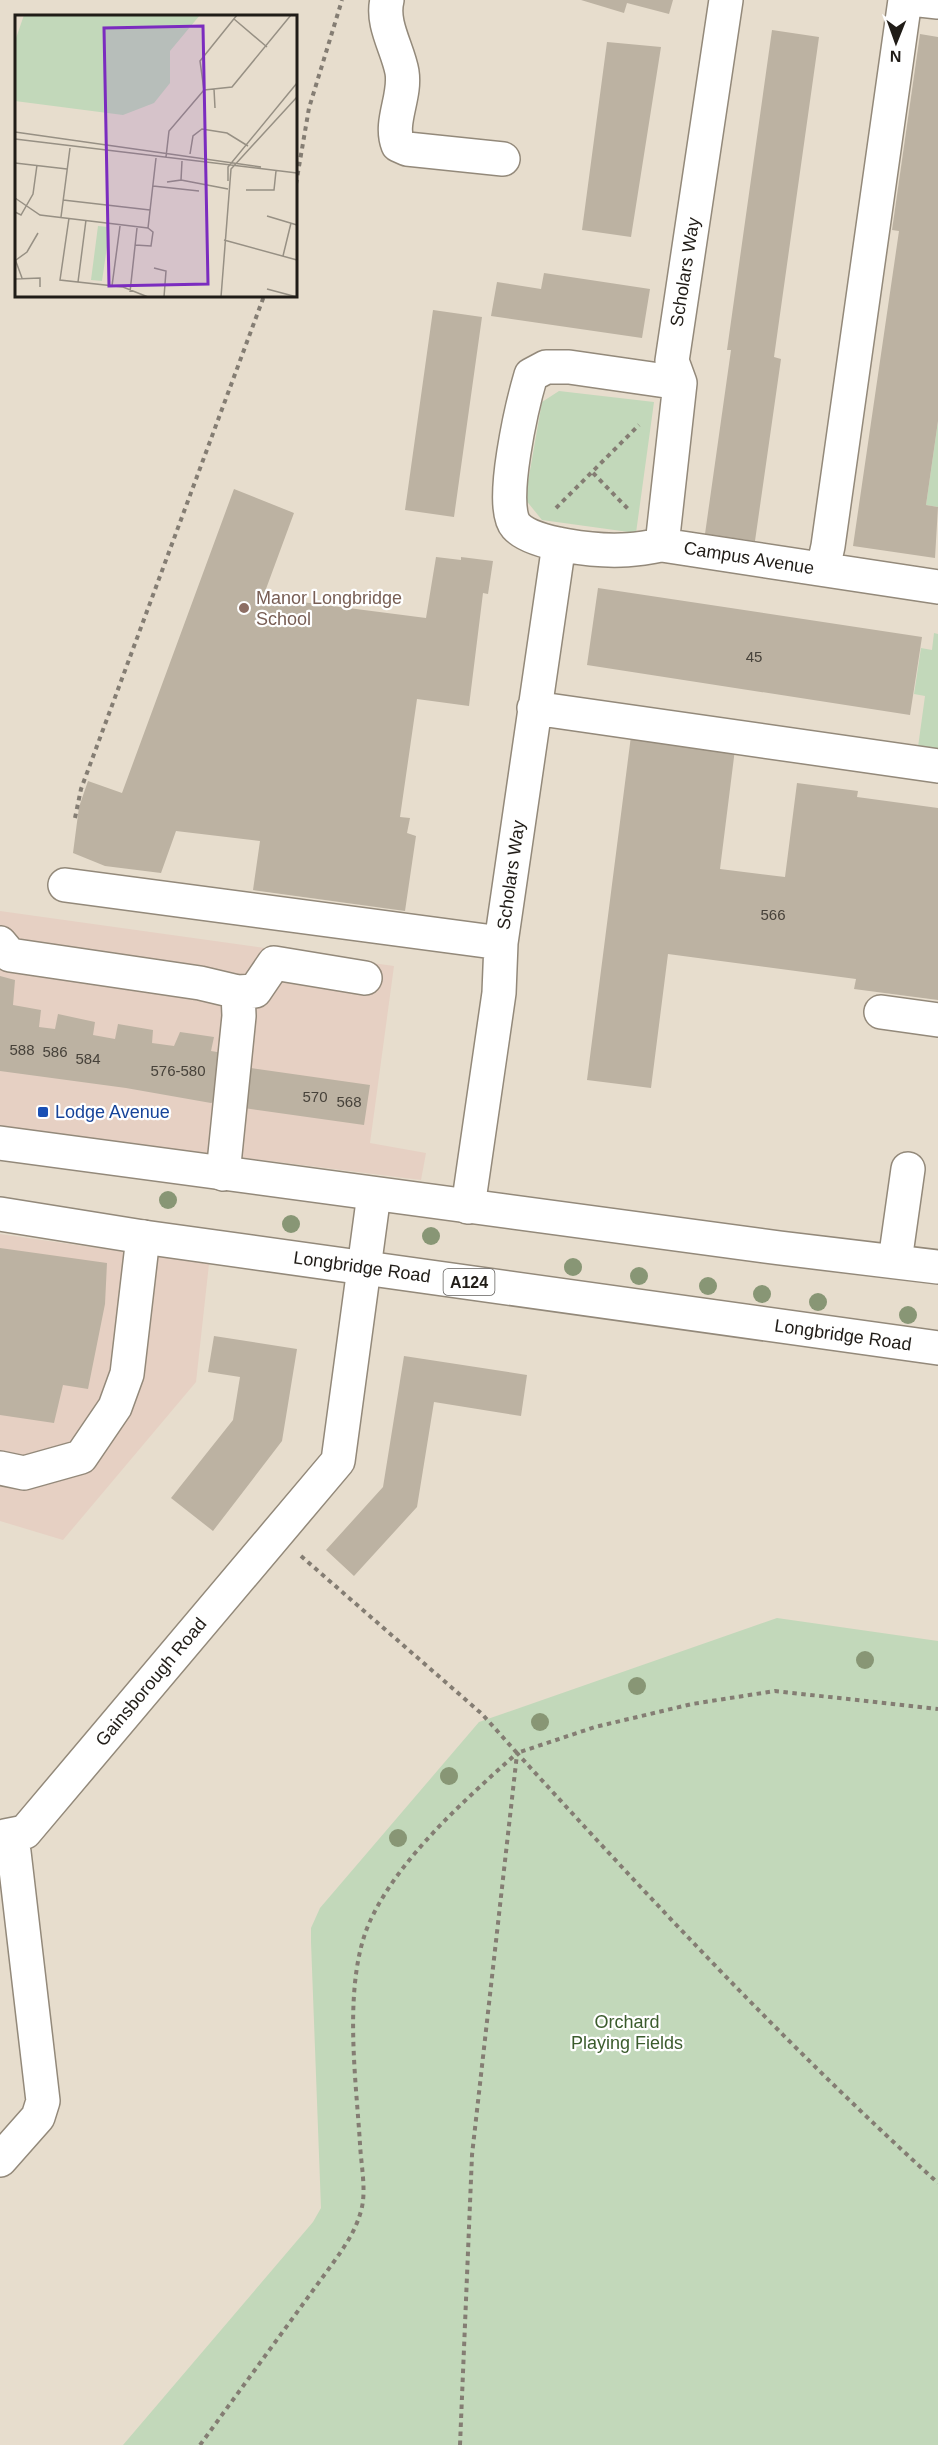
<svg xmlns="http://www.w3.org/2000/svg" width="938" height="2445" font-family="Helvetica,sans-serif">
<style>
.commercial{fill:#e6d0c3}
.green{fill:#c2d8ba}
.building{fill:#bcb2a2}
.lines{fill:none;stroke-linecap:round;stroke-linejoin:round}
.minor-casing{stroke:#93897a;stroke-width:36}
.major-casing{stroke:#93897a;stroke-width:36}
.path{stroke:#847d73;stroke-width:4;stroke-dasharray:4.5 4.5;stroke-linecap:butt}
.minor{stroke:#fff;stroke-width:33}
.major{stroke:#fff;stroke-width:33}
.tree{fill:#889675}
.education-dot{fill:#8d6e63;stroke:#fff;stroke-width:2}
.transit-dot{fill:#1a4fb4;stroke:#fff;stroke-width:2}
.labels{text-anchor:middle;stroke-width:4.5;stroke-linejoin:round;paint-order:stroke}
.number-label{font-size:15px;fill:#47423a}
.shield{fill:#fff;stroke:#63605d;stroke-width:1.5}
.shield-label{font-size:16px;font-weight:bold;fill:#201c17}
.street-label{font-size:18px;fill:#201c17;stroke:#fff}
.education-label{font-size:18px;fill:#785e54;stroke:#fff;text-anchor:start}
.transit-label{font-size:18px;fill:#164399;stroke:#fff;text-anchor:start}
.park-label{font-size:18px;fill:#3b5c2d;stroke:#fff}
.inset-road{fill:none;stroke:#979084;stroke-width:1.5}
.view{fill:#7b2cbf;fill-opacity:0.15;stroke:#7b2cbf;stroke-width:3}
.inset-edge{fill:none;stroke:#201c17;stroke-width:3}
</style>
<rect width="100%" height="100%" fill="#e7ddcd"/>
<!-- commercial -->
<path class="commercial" d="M0 911 394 966 370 1143 426 1153 421 1180 0 1127Z
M0 1234 209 1264 196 1382 63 1540 0 1521Z"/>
<!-- green -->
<path class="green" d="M559 391 654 402 636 533 542 520 525 499 542 402Z
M938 421V507L926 505Z
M934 633 938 634V750L918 747 925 696 914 694 921 648 932 650Z
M777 1618 938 1641V2445H123L313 2222 321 2208 311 1942V1928L320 1908 479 1722Z"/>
<!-- building -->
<path class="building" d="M581 0H673L669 14 627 3 624 13Z
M772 30 819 37 774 357 781 359 755 541 705 534 731 350H727Z
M920 34 938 37V421L926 505 938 507 935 558 853 546 899 231 892 230Z
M607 42 661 47 631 237 582 230Z
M544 273 650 289 642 338 491 316 497 282 541 289Z
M433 310 482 317 454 517 405 510Z
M234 489 294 513 263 597 426 618 436 557 461 560V557L493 561 488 594 483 593 469 706 417 699 400 817 410 818 407 833 416 836 405 911 253 890 260 841 176 831 161 873 105 866 73 853 79 807 88 781 122 793Z
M598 588 922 637 910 715 587 665Z
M631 736 735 749 720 869 785 877 797 783 858 791 857 797 938 808V1000L854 989 856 979 668 954 651 1088 587 1080Z
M0 976 15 980 13 1005 41 1010 39 1027 55 1029 58 1014 95 1022 93 1035 115 1039 118 1024 153 1030 152 1043 174 1046 180 1032 214 1037 211 1051 229 1054 223 1099 211 1103 126 1088 0 1071Z
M243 1067 370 1085 364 1125 237 1107Z
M0 1248 107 1263 105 1304 88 1389 63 1385 54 1423 0 1415Z
M214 1336 297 1349 282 1441 213 1531 171 1498 233 1420 240 1377 208 1372Z
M404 1356 527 1375 521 1416 434 1402 417 1507 354 1576 326 1550 383 1487Z"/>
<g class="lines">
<defs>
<path id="minor" d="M387 0C381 24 398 49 402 72 406 97 389 122 398 145L407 149 503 159
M920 0 938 2
M680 383 569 367H546L531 375C523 402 498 506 516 526 533 545 597 551 622 550 635 550 649 547 662 545L938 587
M662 545 680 383 672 361 726 0
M823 569 828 546 905 0
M534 708 938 766
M65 885 501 943
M0 943 10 955 200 983 238 992
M881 1012 938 1020
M223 1174 239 1016 238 992 255 991 274 963 365 978
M468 1207 499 993 501 943 559 544
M895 1261 908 1169
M0 1468 24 1473 81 1457 115 1407 127 1374 143 1237
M0 2160 38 2117 43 2101 14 1852 5 1836 25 1832 338 1461 374 1194"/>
<path id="major" d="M0 1143 780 1248 938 1267
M0 1214 143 1237 938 1348"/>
</defs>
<!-- minor casing -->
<use href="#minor" class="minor-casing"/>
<!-- major casing -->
<use href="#major" class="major-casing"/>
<!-- path -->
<path class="path" d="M296 184 309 108 342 0
M593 473 630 511
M556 508 639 425
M75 818 81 789 264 296
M301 1556 482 1714 517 1753 595 1727 692 1704 775 1691 938 1709
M200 2445 333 2263C345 2246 357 2229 362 2207 366 2188 361 2164 360 2144 356 2078 342 1980 371 1919 401 1856 465 1800 517 1753 652 1901 789 2048 938 2183
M460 2445 472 2155 517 1754"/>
<!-- minor -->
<use href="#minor" class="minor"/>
<!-- major -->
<use href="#major" class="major"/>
</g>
<!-- trees -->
<g class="tree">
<circle cx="168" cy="1200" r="9"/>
<circle cx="291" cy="1224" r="9"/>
<circle cx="431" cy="1236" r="9"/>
<circle cx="573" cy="1267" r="9"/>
<circle cx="639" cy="1276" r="9"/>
<circle cx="708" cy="1286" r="9"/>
<circle cx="762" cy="1294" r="9"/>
<circle cx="818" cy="1302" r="9"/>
<circle cx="908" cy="1315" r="9"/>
<circle cx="865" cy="1660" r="9"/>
<circle cx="637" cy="1686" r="9"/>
<circle cx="540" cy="1722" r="9"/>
<circle cx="449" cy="1776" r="9"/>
<circle cx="398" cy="1838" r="9"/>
</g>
<!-- markers -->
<circle class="education-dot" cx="244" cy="608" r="6"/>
<rect class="transit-dot" x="37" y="1106" width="12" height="12" rx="3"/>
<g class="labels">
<!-- number labels -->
<g class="number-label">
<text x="754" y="662">45</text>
<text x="773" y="920">566</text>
<text x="22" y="1055">588</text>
<text x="55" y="1057">586</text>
<text x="88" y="1064">584</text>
<text x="178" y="1076">576-580</text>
<text x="315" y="1102">570</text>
<text x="349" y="1107">568</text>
</g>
<!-- shield labels -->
<rect class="shield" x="443.5" y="1269" width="51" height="26" rx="4.5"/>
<g class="shield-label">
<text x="469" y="1288">A124</text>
</g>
<!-- street labels -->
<g class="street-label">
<text transform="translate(685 272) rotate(-81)" y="6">Scholars Way</text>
<text transform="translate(749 558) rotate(9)" y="6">Campus Avenue</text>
<text transform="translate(511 875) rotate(-82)" y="6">Scholars Way</text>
<text transform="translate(362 1267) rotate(8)" y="6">Longbridge Road</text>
<text transform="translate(843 1335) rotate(8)" y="6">Longbridge Road</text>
<text transform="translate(151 1682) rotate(-50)" y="6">Gainsborough Road</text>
</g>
<!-- education labels -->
<g class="education-label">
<text x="256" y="604">Manor Longbridge<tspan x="256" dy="21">School</tspan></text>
</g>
<!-- transit labels -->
<g class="transit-label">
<text x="55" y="1118">Lodge Avenue</text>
</g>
<!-- park labels -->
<g class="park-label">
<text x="627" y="2028">Orchard<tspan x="627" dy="21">Playing Fields</tspan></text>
</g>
</g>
<!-- overview -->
<g transform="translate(15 15)">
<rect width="282" height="282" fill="#e7ddcd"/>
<path d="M9 0H185L155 36V68L139 88 108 100 0 86V26ZM83 211 93 212 94 218 87 266 76 265Z" fill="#c2d8ba"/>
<path class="inset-road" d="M219 4 252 32M199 74 200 93M189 75 217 72 276 0M0 117 246 152M0 124 282 158M175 139 178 121 187 114 212 118 233 131M151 142 154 116 189 75 185 46 222 0M0 148 52 154M166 165 213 174M213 166V152L282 68M152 167 166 165 167 146M138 171 184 176M231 175H259L261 156M0 183 25 200 133 213M48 185 135 195M0 197 6 200 18 179 22 150M252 201 282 210M46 202 55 133M54 203 45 265 108 272 133 282M133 213 141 143M209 225 282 245M120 230 136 231 138 217 133 213M268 241 276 208M0 244 7 263M1 245 12 237 23 218M139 253 151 256 149 282M0 264 25 263V272M63 267 71 205M97 271 105 211M252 274 282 282M115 277 122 213M206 282 216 154 282 82"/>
<path class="view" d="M188 11 193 269 94 271 89 13Z"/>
<rect width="282" height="282" class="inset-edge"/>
</g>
<!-- north arrow -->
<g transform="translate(896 42) rotate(181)" stroke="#ffffff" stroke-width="4.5" paint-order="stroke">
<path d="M0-4.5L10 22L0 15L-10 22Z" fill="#201c17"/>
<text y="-9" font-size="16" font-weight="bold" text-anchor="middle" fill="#201c17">N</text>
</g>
</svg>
